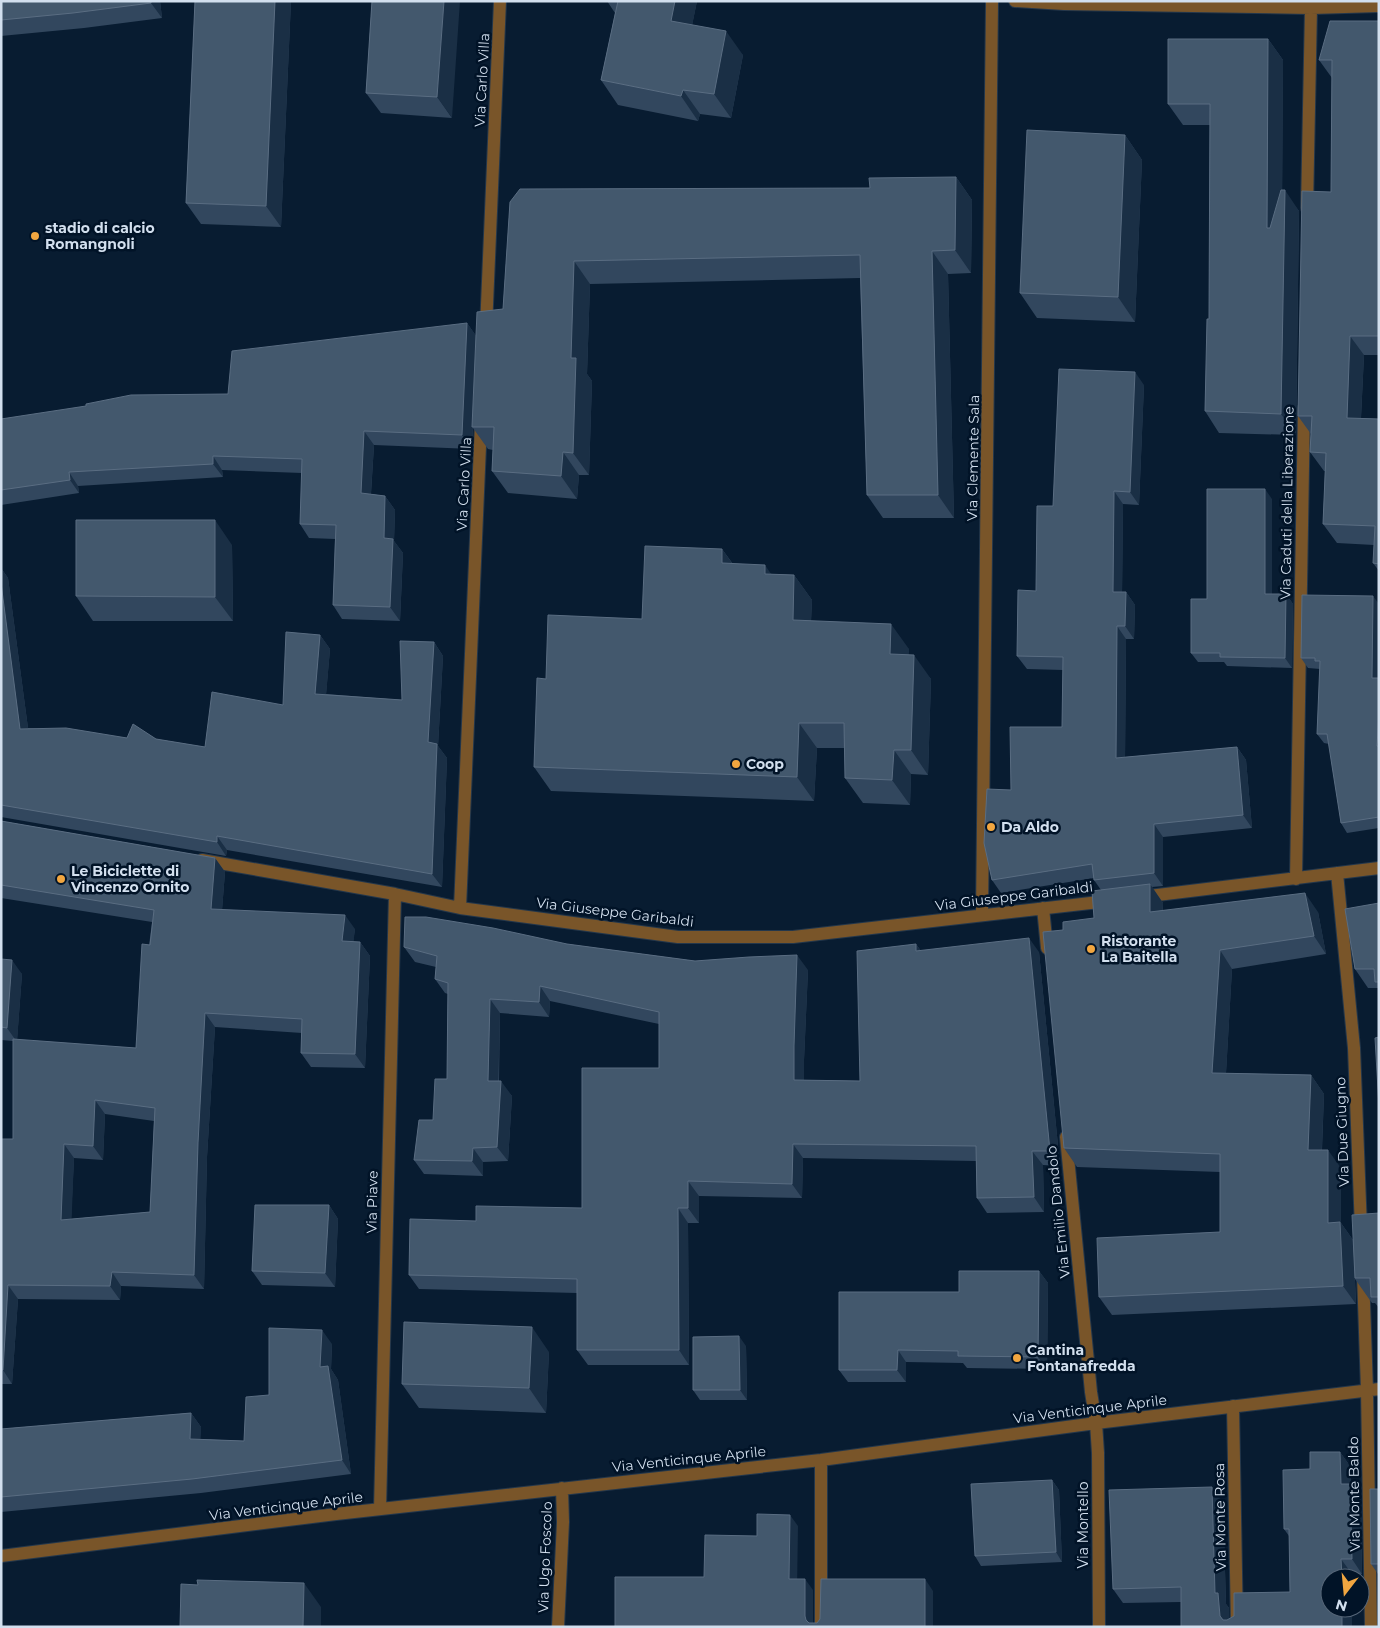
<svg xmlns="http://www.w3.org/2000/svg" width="1380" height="1628" font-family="Montserrat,sans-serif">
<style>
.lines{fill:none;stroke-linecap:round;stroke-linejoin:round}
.minor-casing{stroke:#24374b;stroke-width:14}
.minor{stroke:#795529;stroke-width:12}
.wall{fill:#32475e;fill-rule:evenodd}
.shaded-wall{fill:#1a2f45}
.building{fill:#43586d;stroke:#5a6d82;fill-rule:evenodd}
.poi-dot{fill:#f1a640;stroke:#011327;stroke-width:2}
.labels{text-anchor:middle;stroke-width:5;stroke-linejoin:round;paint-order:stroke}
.street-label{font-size:14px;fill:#d2dfee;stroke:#011327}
.poi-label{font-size:14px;font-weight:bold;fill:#d2dfee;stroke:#011327;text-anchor:start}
</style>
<rect width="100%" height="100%" fill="#081c31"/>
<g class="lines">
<defs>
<path id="minor" d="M1015 1 1064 4 1311 8 1379 6
M1307 208 1311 8
M486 328 500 1
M202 860 395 894 460 908 678 937H793L1108 901
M1337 873 1354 1048 1361 1229
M1296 879 1304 408
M1141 897 1379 868
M460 908 481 423
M1043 908 1047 948
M982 915 992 1
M1066 1137 1091 1392 1096 1423 1098 1453 1099 1627
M1363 1274 1367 1390 1371 1627
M1233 1406 1237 1627
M380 1509 395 894
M1 1556 336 1514 821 1460 1096 1423 1379 1389
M558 1627 563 1522 562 1488
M821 1627V1460"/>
</defs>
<!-- minor casing -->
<use href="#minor" class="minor-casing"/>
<!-- minor -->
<use href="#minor" class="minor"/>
</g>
<!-- wall -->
<path class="wall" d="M1 1H160L162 18 84 28 1 36Z
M195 1H291L281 227 201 224 186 203Z
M372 1 452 118 381 113 366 93Z
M607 1H697L692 25 743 55 731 118 700 114 698 121 618 105 601 80 615 13Z
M1379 21V355H1364L1361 418 1379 419V571L1373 563 1374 545 1337 543 1323 524 1325 471H1324L1310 452 1311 434 1298 416 1331 192 1332 78 1319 60Z
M1268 39 1283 60 1282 190 1299 211 1296 435 1219 433 1205 411 1209 319 1210 125H1183L1168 104Z
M1125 135 1142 160 1135 322 1037 318 1020 293Z
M956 177 972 200 971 273 948 274 954 518H883L867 495 860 278 590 284 587 374 592 381 589 475H579L577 499 508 493 492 471 493 450 488 449 473 428 472 449 374 445 371 494 385 496 395 510 394 541 403 553 400 621 342 619 333 605 335 539 309 538 300 524 302 473 222 470 223 477 78 486 79 493 1 505V419L228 394 467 323 476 336 503 309 510 202 870 188Z
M1144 385 1139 505 1123 504 1122 592H1126L1135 605 1134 639H1126L1125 757 1237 747 1246 760 1252 828 1163 837V886L1152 887 1163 903V910L1318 912 1326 954 1232 969 1226 1073 1311 1075 1324 1094 1322 1150 1341 1168V1223L1353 1240 1379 1213V1308L1375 1303H1372L1355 1279 1356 1304 1112 1315 1099 1297 1220 1232V1172L1077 1167 1064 1148 1063 930 1094 918 1101 890 1094 880V878L1001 893 992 880 1011 790 1062 727 1063 670 1027 669 1017 656 1036 591 1053 506Z
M1272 499V594H1286L1293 604 1292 668 1227 666 1224 662H1198L1191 653 1207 599Z
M232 545 233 621H93L76 596Z
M722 549 733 564 772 574 794 575 812 600 811 621 909 649 908 654 931 679 928 775 911 774 910 805 863 803 845 778V748H817L814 801 551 791 534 767 546 679 642 619Z
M1 568 8 578 28 728 127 738 156 739 205 747 283 705 320 635 330 649 326 694 402 700 434 642 443 656 438 746 447 758 442 887 227 850 226 856 1 817Z
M1379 604V828L1347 833 1341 823 1329 744 1324 743 1317 734 1320 669 1308 668 1301 658Z
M1 821 215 858 225 872 222 910 355 929 353 942H360L370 956 365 1068 311 1067 301 1053 302 1033 215 1027 207 1157 204 1289 121 1286 120 1300 18 1299 12 1384H1V1139H13V1041L1 1040V959L22 974 17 1040 136 1048 152 922 1 898ZM105 1114 154 1121 150 1212 71 1219 74 1158 103 1160Z
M1379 903V988H1368L1355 969Z
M567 944 695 961 808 970 804 1060V1080L860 1081 916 944 921 951 1039 952 1060 1166 1043 1165 1044 1212 987 1213 977 1198 976 1161 803 1158 802 1198 699 1196V1223H688L689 1365H588L577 1350V1293L419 1289 409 1275 476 1221 582 1208 659 1068V1024L550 1001 549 1017 500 1013 499 1081 512 1096 508 1161 483 1162V1176L424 1174 414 1160 433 1120 447 1079 448 994 445 993 435 979 436 967 415 962 404 947Z
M329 1205 338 1219 335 1287 262 1285 252 1271Z
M1039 1271 1048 1283 1047 1369 967 1368 963 1363 906 1362V1382H848L839 1370 959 1292Z
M332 1344 331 1369 338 1380 351 1474 201 1493 1 1512V1429L191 1413 201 1427 200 1439 244 1441 269 1395Z
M746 1346 747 1400H700L693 1390Z
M549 1352 546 1413 419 1408 402 1384Z
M1340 1452 1350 1466 1351 1485 1361 1499 1362 1574H1352V1578H1330V1608H1352V1627H1181V1602L1123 1603 1113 1589 1223 1502 1226 1604 1229 1608V1619L1290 1592 1289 1536 1284 1529Z
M1052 1480 1059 1490 1062 1562 981 1566 975 1556Z
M1379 1489V1574H1378L1371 1564Z"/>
<!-- shaded-wall -->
<path class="shaded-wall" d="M151 1H160L162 18 151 3Z
M275 1H291L281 227 266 206Z
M444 1H460L452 118 437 97Z
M675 1H697L688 46 671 21Z
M726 31 743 55 731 118 714 94Z
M1268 39 1283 60 1282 249 1267 228Z
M683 90 700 114 698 121 681 96Z
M1125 135 1142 160 1135 322 1118 297Z
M956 177 972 200 971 273 955 250Z
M1285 190 1299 211 1296 435 1281 414Z
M932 251 948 274 954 518 938 495Z
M574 261 590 284 587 374 592 381 589 475 573 453 571 358Z
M467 323 477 337 472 449 462 435Z
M1350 336 1364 355 1360 437 1347 418Z
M1135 372 1144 385 1139 505 1130 492Z
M364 431 374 445 370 507 361 493Z
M563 452 579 475 577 499 561 476Z
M213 456 222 470 223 477 213 464Z
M69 472 78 486 79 493 70 480Z
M1265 489 1272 499V604L1265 594Z
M1114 491 1123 504 1122 605 1113 592Z
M385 496 395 510 394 541 403 553 400 621 390 607 384 538Z
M215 520 232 545 233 621 215 597Z
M722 549 739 573 722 563Z
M765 565 782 590 765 574Z
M1 568 8 578 30 743 20 729 1 583Z
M794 575 812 600 810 645 793 620Z
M1126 592 1135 605 1134 639 1125 626Z
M1286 594 1293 604 1292 668 1285 658Z
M1373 596 1379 604V687L1372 678Z
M891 624 909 649 908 679 890 654Z
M1117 626 1126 639 1125 771 1116 758Z
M320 635 330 649 325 708 315 694Z
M434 642 443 656 438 746 447 758 442 887 432 874 428 742Z
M914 655 931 679 928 775 911 750Z
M1379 713V748L1377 746Z
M799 723 817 748 814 801 797 777Z
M1237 747 1246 760 1252 828 1243 815Z
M894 750 911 774 910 805 892 780Z
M1154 824 1163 837V886L1154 873Z
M217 836 227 850 226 856 217 842Z
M215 858 225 872 221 923 211 909Z
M1150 884 1163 903 1162 930 1150 912Z
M1305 893 1318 912 1326 954 1314 936Z
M345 915 355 929 352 955 342 941Z
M1029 938 1039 952 1060 1166 1050 1151Z
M360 942 370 956 365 1068 355 1054Z
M916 944 926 958 916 951Z
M1220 950 1232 969 1225 1091 1212 1073Z
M797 955 808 970 804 1060V1094L794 1080V1046Z
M12 960 22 974 17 1042 7 1028Z
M540 986 550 1001 549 1017 539 1002Z
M490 999 500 1013 498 1095 488 1081Z
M205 1013 215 1027 207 1157 204 1289 194 1275 198 1143Z
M1311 1075 1324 1094 1321 1168 1308 1150Z
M501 1081 512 1096 508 1161 497 1147Z
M95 1100 105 1114 103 1160 93 1146Z
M64 1144 74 1158 71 1234 61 1220Z
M793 1144 803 1158 802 1198 792 1184Z
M473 1148 483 1162V1176L472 1161Z
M1328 1150 1341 1168V1223L1353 1240 1356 1304 1343 1286 1328 1223Z
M1032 1151 1043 1165 1044 1212 1034 1197Z
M688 1181 699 1196V1223L688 1208Z
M329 1205 338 1219 335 1287 325 1273Z
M678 1208 688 1223 689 1365 679 1350Z
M1039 1271 1048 1283 1047 1369 1038 1357Z
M112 1272 121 1286 120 1300 110 1286Z
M8 1285 18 1299 12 1384 3 1370Z
M532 1327 549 1352 546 1413 529 1388Z
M322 1330 332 1344 331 1369 338 1380 351 1474 342 1460 320 1367Z
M739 1336 746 1346 747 1400 740 1390Z
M898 1350 906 1362V1382L897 1370Z
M191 1413 201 1427 200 1453 190 1439Z
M1340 1452 1350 1466 1351 1485 1361 1499 1362 1574 1352 1559 1341 1484Z
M1052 1480 1059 1490 1062 1562 1056 1552Z
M1212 1487 1223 1502 1226 1604 1229 1608 1230 1627 1220 1616 1215 1593Z
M790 1515 798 1526 797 1590 789 1579Z
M1341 1559 1352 1574V1578H1342Z
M805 1579 813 1590V1627L806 1620 805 1616Z
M925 1579 933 1591V1627H925Z
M304 1583 321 1607V1627H303Z
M1342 1608H1352V1627H1342Z"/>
<!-- building -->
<path class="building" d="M1 1H151V3L73 13 1 20Z
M195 1H275L266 206 186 203Z
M372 1H444L437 97 366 93Z
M618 1H675L671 21 726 31 714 94 683 90 681 96 601 80Z
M1330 21H1379V336H1350L1347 418 1379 419V564L1373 563 1375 526 1323 524 1326 453 1310 452 1312 416H1298L1302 191 1331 192 1332 60H1319Z
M1168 39H1268L1267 228H1270L1281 190H1285L1281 414 1205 411 1207 319H1209L1210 104H1168Z
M1027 130 1125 135 1118 297 1020 293Z
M956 177 955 250 932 251 938 495H867L860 255 574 261 571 358H576L573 453 563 452 561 476 492 471 494 427H472L477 312 503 309 510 202 520 189 870 188 869 178Z
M467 323 462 435 364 431 361 493 385 496 384 538 393 539 390 607 333 605 336 525 300 524 302 459 213 456V464L69 472 70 480 1 490V419L86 406V404L131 395 228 394 232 351Z
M1059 369 1135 372 1130 492 1114 491 1113 592H1126L1125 626H1117L1116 758 1237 747 1243 815 1154 824V873L1094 880 1092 864 992 880 984 843 987 789 1011 790 1010 727H1062L1063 657 1017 656 1018 590 1036 591 1037 506H1053Z
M1207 489H1265V594H1286L1285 658 1220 657V653H1191V599H1207Z
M76 520H215V597L76 596Z
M645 546 722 549V563L765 565V574L794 575 793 620 891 624 890 654 914 655 911 750H894L892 780 845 778 844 723H799L797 777 534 767 537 678 546 679 548 615 642 619Z
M1 583 20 729 66 728 127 738 133 724 156 739 205 747 212 692 283 705 286 632 320 635 315 694 402 700 400 641 434 642 428 742 437 744 432 874 217 836V842L1 805Z
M1302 595 1373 596 1372 678H1379V713L1377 746H1379V817L1341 823 1327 734H1317L1320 661H1315V658H1301Z
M1 821 215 858 211 909 345 915 342 941 360 942 355 1054 301 1053 302 1019 205 1013 198 1143 194 1275 112 1272 110 1286 8 1285 3 1370H1V1139H13V1039L136 1048 142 944 150 945 154 910 1 885ZM95 1100 155 1108 150 1212 61 1220 64 1144 93 1146Z
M1150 884V912L1305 893 1314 936 1220 950 1212 1073 1311 1075 1308 1150H1328V1223L1340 1222 1343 1286 1099 1297 1097 1238 1220 1232V1154L1064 1148 1043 932 1063 930V922L1094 918 1092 891Z
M1379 903V982H1375L1374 969H1355L1345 909Z
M405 917H426L493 928 567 944 695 961 749 957 797 955 794 1046V1080L860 1081 857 951 916 944V951L1029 938 1050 1151H1032L1034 1197 977 1198 976 1146 793 1144 792 1184 688 1181V1208H678L679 1350H577V1279L409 1275 410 1219 476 1221V1206L582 1208V1068H659V1012L540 986 539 1002 490 999 488 1081H501L497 1147 473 1148 472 1161 414 1160 419 1120H433L435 1079H447L448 983 435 979 437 956 404 947Z
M1 959 12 960 7 1028 1 1027Z
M1379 1037V1107L1375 1038Z
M255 1205H329L325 1273 252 1271Z
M1379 1213V1297H1371L1370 1278H1355L1352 1215Z
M959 1271H1039L1038 1357 958 1356V1351L898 1350 897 1370H839V1292H959Z
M404 1322 532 1327 529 1388 402 1384Z
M269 1328 322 1330 320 1367 328 1366 342 1460 192 1479 1 1497V1429L191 1413 190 1439 244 1441 246 1397 269 1395Z
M739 1336 740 1390H693V1337Z
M1310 1452H1340L1341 1484H1350L1352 1559H1341L1342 1578H1330V1608H1342V1627H1181V1587L1113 1589 1109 1490 1212 1487 1215 1593H1218L1220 1616 1223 1620H1227L1234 1616V1593L1290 1592 1289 1529H1284L1283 1470 1310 1469Z
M1052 1480 1056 1552 975 1556 971 1484Z
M1370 1489H1379V1564H1371Z
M757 1514 790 1515 789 1579H805V1616L806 1620 809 1623H817L820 1619 821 1579H925V1627H615V1577H704L705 1535 757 1536Z
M197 1580 304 1583 303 1627H180L181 1584 198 1585Z"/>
<!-- markers -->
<g class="poi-dot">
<circle cx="35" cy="236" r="5"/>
<circle cx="736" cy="764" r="5"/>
<circle cx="991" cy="827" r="5"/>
<circle cx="61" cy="879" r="5"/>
<circle cx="1091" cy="949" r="5"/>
<circle cx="1017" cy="1358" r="5"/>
</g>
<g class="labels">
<!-- street labels -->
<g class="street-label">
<text transform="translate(482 80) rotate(-87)" y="5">Via Carlo Villa</text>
<text transform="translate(973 458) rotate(-89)" y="5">Via Clemente Sala</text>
<text transform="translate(464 484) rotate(-87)" y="5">Via Carlo Villa</text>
<text transform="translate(1287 503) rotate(-89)" y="5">Via Caduti della Liberazione</text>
<text transform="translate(1014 896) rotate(-7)" y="5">Via Giuseppe Garibaldi</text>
<text transform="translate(615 912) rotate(7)" y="5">Via Giuseppe Garibaldi</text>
<text transform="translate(1342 1132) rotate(-92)" y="5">Via Due Giugno</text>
<text transform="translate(372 1202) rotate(-89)" y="5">Via Piave</text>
<text transform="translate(1058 1212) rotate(-96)" y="5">Via Emilio Dandolo</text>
<text transform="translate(1090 1409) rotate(-7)" y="5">Via Venticinque Aprile</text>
<text transform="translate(689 1459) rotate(-6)" y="5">Via Venticinque Aprile</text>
<text transform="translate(1354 1494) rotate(-91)" y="5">Via Monte Baldo</text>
<text transform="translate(286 1506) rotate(-7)" y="5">Via Venticinque Aprile</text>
<text transform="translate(1220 1517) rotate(-91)" y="5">Via Monte Rosa</text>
<text transform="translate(1083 1525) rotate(-90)" y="5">Via Montello</text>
<text transform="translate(545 1557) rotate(-88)" y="5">Via Ugo Foscolo</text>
</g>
<!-- poi labels -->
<g class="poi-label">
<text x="45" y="233">stadio di calcio<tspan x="45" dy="16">Romangnoli</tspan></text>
<text x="746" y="769">Coop</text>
<text x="1001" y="832">Da Aldo</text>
<text x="71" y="876">Le Biciclette di<tspan x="71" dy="16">Vincenzo Ornito</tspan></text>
<text x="1101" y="946">Ristorante<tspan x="1101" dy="16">La Baitella</tspan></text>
<text x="1027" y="1355">Cantina<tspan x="1027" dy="16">Fontanafredda</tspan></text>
</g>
</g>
<!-- border -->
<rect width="1380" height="1628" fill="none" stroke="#d2dfee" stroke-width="5"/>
<!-- north arrow -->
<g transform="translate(1345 1593) rotate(196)"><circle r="24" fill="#011327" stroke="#556577"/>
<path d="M0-4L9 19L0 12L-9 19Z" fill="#f1a640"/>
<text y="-8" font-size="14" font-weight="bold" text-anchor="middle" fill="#d2dfee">N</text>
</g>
</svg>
